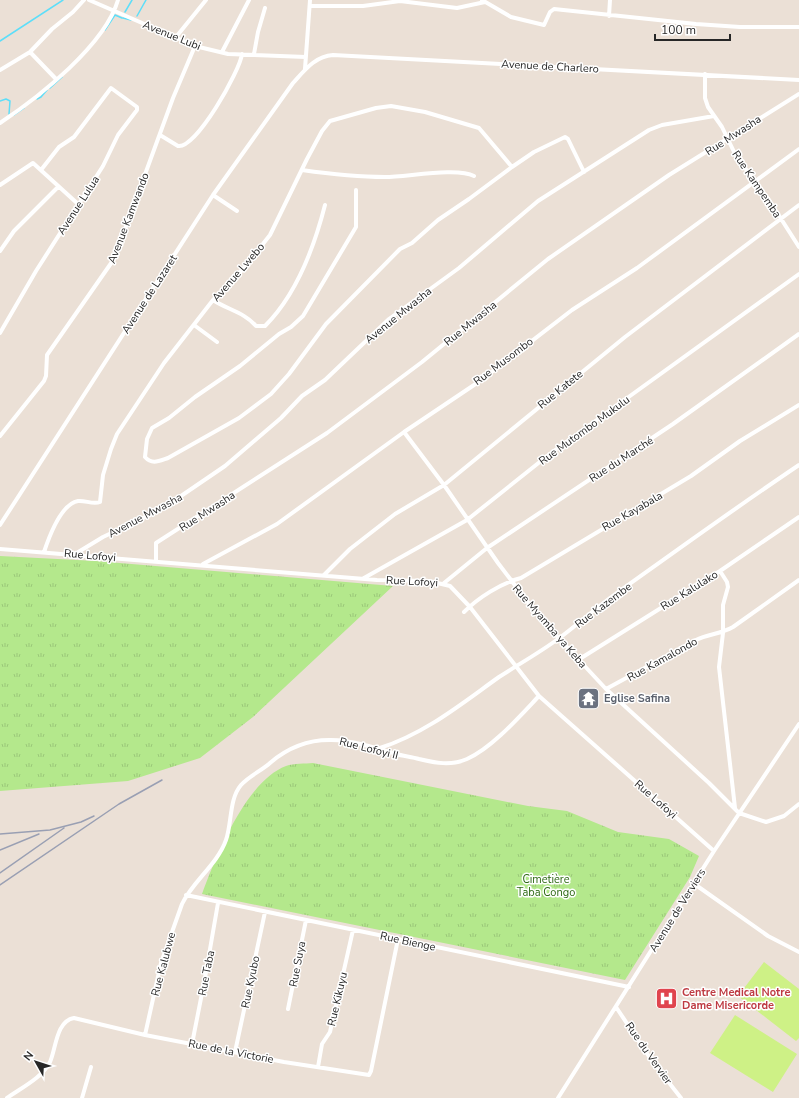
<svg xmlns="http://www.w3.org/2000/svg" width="799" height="1098" font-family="'Nunito Sans',sans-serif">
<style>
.grass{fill:url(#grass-tufts)}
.pitch{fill:#cef186}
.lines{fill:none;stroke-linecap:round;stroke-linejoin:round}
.stream{stroke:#5ddef9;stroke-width:1.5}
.street{stroke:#fff;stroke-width:4}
.rail{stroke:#999fb3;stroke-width:1.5}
.labels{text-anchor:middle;stroke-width:3;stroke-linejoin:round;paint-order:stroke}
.street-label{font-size:11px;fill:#272727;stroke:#fff}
.worship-label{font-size:11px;font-weight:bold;fill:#5b616d;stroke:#fff;text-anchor:start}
.park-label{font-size:11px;fill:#2c6812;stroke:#fff}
.health-label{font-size:11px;font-weight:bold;fill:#be3a42;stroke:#fff;text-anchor:start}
</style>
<defs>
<pattern id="grass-tufts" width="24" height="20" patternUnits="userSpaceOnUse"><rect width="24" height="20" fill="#b4e88c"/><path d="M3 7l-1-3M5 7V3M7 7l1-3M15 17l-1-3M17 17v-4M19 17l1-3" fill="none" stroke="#9bc779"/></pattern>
</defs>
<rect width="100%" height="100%" fill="#ebe0d6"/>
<!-- grass -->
<path class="grass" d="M0 556 96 561 393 586 253 717 200 758 128 781 0 791Z
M313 763 528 806 567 811 618 832 669 839 699 856 690 877 625 980 202 894C216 856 246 781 286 766 294 763 305 764 313 763Z"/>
<!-- pitch -->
<path class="pitch" d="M764 962 799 989V1038L796 1041 738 996Z
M735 1015 797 1054 773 1092 710 1053Z"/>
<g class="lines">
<!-- stream -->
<path class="stream" d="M125 12 132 0
M137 16 146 0
M123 18 131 20
M105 30 115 15 122 18
M0 41 63 0
M50 88 62 77
M37 99 41 97 47 90
M0 101 6 99 10 101 9 114
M14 115 24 108"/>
<!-- street -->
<path class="street" d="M89 0 195 46 228 54 306 57
M482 0 511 17 544 25 550 12 554 9 696 24 740 27H799
M310 6H363L400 1 457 8 485 2
M609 16 610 0
M176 37 206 0
M30 52 56 79
M222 52 249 0
M254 54 258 32 265 8
M305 69 310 0
M0 70 30 52 52 29 73 12 84 0
M705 74V98L708 107 722 127 736 156 769 200 799 247
M0 123C39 97 105 45 118 0
M160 135 178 146C196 149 240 71 242 54
M302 170C330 174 357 177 385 177 407 177 457 167 474 176
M0 185 33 163 78 204
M356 190V227L303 316 291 327 279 334 240 366 195 397 169 418 152 428 147 439 145 457C152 465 159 461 168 458L239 418 271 394 289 374 326 324 400 249 412 243 438 220 469 199 512 167 534 152 565 137 568 139 584 172
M213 195 237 211
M0 251 14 231 58 187
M213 300C228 310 244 312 256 326H265C297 294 314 248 325 205
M194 325 217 342
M0 333 36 271 103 166 118 135 137 110V107L111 88 74 137 59 147 41 170
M404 432 444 485 498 563 540 618 606 689 709 783 739 813 766 822 784 816 799 804
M0 436 44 381 46 376 47 355 114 259 173 98 195 46
M0 525 213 195 293 83C304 71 315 56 333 55L799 80
M0 549 377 580 429 581 450 586 470 607 539 696 714 851
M44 552C49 537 61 504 78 501 85 500 93 505 100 502L103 475 111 449 117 434 164 363 213 300 244 268 270 235 307 159 322 131 330 121 376 108 391 106 425 112 479 128 512 167
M75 554 103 537 162 509 225 466 281 418 302 396 325 380 389 319 459 268 538 201 649 130 662 125 714 116
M156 561V543L327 433 422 362 548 259 669 175 799 94
M203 564 277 524 404 432 480 381 572 310 637 268 799 149
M720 571 727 582 728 587 723 605V633L719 667 735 808
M324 575 350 549 395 514 444 485 625 337 799 205
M364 578 467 520 551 453 799 274
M444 583 487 548 673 424 799 334
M464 612C478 598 501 583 521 578L691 476 740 441 799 405
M578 660 720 571 799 517
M606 689 696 640C708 634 721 634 733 627L799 580
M380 748C426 733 461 704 499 677 519 664 539 653 558 639 576 626 592 611 610 598 673 553 735 508 799 465
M693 883 768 936 799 952
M186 895 629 987
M616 1007 652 1061 681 1098
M288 1009 306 920
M145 1035 161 963 182 904C193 881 217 865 226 840 232 823 229 799 241 785 249 776 261 771 270 763 311 728 350 740 396 754 403 756 412 757 419 759 435 763 451 766 467 759 492 748 520 716 539 696
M192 1044 205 978 218 903
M235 1052 265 912
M318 1067 322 1044 330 1032 353 930
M7 1098C21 1088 42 1078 50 1062 56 1049 56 1021 74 1018L145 1035 284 1062 369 1075 371 1071 398 939
M82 1098 91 1067
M558 1098 714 851 799 724"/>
<!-- rail -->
<path class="rail" d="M0 834 50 830 81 822 94 816
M0 850 39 834
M0 873 64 828
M0 885 119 804 162 780"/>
</g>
<!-- icons -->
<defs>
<symbol id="temple-square" viewBox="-11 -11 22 22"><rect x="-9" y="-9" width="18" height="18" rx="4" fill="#6b7280" stroke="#fff"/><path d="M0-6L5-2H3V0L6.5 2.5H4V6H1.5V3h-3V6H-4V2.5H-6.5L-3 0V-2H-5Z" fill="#fff"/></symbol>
<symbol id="hospital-square" viewBox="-11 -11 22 22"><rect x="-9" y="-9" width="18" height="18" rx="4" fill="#e0444e" stroke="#fff"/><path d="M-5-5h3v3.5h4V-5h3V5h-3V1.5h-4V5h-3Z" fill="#fff"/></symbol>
</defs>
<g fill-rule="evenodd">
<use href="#temple-square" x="576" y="686" width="25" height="25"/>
<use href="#hospital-square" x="654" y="986" width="25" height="25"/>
</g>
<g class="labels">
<!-- street labels -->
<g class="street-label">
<text transform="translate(172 35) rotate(22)" y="4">Avenue Lubi</text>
<text transform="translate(550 66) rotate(3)" y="4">Avenue de Charlero</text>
<text transform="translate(733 135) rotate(-33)" y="4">Rue Mwasha</text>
<text transform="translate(757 184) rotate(56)" y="4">Rue Kampemba</text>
<text transform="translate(78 205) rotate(-57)" y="4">Avenue Lulua</text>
<text transform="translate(128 218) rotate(-69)" y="4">Avenue Kamwando</text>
<text transform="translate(238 272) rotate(-49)" y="4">Avenue Lwebo</text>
<text transform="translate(149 294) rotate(-57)" y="4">Avenue de Lazaret</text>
<text transform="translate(398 315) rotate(-39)" y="4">Avenue Mwasha</text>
<text transform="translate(470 323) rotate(-39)" y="4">Rue Mwasha</text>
<text transform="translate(503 361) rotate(-37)" y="4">Rue Musombo</text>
<text transform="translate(560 389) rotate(-39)" y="4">Rue Katete</text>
<text transform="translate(584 430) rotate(-36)" y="4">Rue Mutombo Mukulu</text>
<text transform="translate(621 459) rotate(-33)" y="4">Rue du Marché</text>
<text transform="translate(207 511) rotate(-33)" y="4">Rue Mwasha</text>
<text transform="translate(632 511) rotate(-30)" y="4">Rue Kayabala</text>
<text transform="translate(145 515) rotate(-28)" y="4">Avenue Mwasha</text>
<text transform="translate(90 555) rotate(5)" y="4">Rue Lofoyi</text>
<text transform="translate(412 581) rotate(3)" y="4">Rue Lofoyi</text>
<text transform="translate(689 590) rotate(-32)" y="4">Rue Kalulako</text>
<text transform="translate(603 605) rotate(-37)" y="4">Rue Kazembe</text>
<text transform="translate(550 626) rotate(49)" y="4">Rue Myamba ya Keba</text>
<text transform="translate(662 659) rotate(-29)" y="4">Rue Kamalondo</text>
<text transform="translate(369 748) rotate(14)" y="4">Rue Lofoyi II</text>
<text transform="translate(656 799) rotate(41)" y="4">Rue Lofoyi</text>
<text transform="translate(677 910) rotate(-58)" y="4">Avenue de Verviers</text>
<text transform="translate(408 941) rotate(12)" y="4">Rue Bienge</text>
<text transform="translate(163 964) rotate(-75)" y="4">Rue Kalubwe</text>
<text transform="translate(297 964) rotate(-79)" y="4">Rue Suya</text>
<text transform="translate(206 973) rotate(-79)" y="4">Rue Taba</text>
<text transform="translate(250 982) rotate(-78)" y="4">Rue Kyubo</text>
<text transform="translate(337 999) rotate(-77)" y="4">Rue Kikuyu</text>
<text transform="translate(231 1051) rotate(11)" y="4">Rue de la Victorie</text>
<text transform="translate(649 1053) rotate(55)" y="4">Rue du Vervier</text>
</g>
<!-- worship labels -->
<g class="worship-label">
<text x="604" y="702">Eglise Safina</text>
</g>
<!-- park labels -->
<g class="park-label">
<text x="546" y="883">Cimetière<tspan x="546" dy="13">Taba Congo</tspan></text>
</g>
<!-- health labels -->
<g class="health-label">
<text x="682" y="996">Centre Medical Notre<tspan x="682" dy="13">Dame Misericorde</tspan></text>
</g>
</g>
<!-- north arrow -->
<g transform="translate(36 1062) rotate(309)" stroke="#ffffff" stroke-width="3" paint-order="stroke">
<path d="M0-3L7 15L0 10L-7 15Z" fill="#272727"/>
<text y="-6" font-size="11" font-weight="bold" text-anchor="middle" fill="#272727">N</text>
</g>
<!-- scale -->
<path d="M655 34v6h75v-6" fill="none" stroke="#272727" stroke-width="2"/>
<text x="661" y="34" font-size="12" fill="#272727" stroke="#ffffff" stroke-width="3" paint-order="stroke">100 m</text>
</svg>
